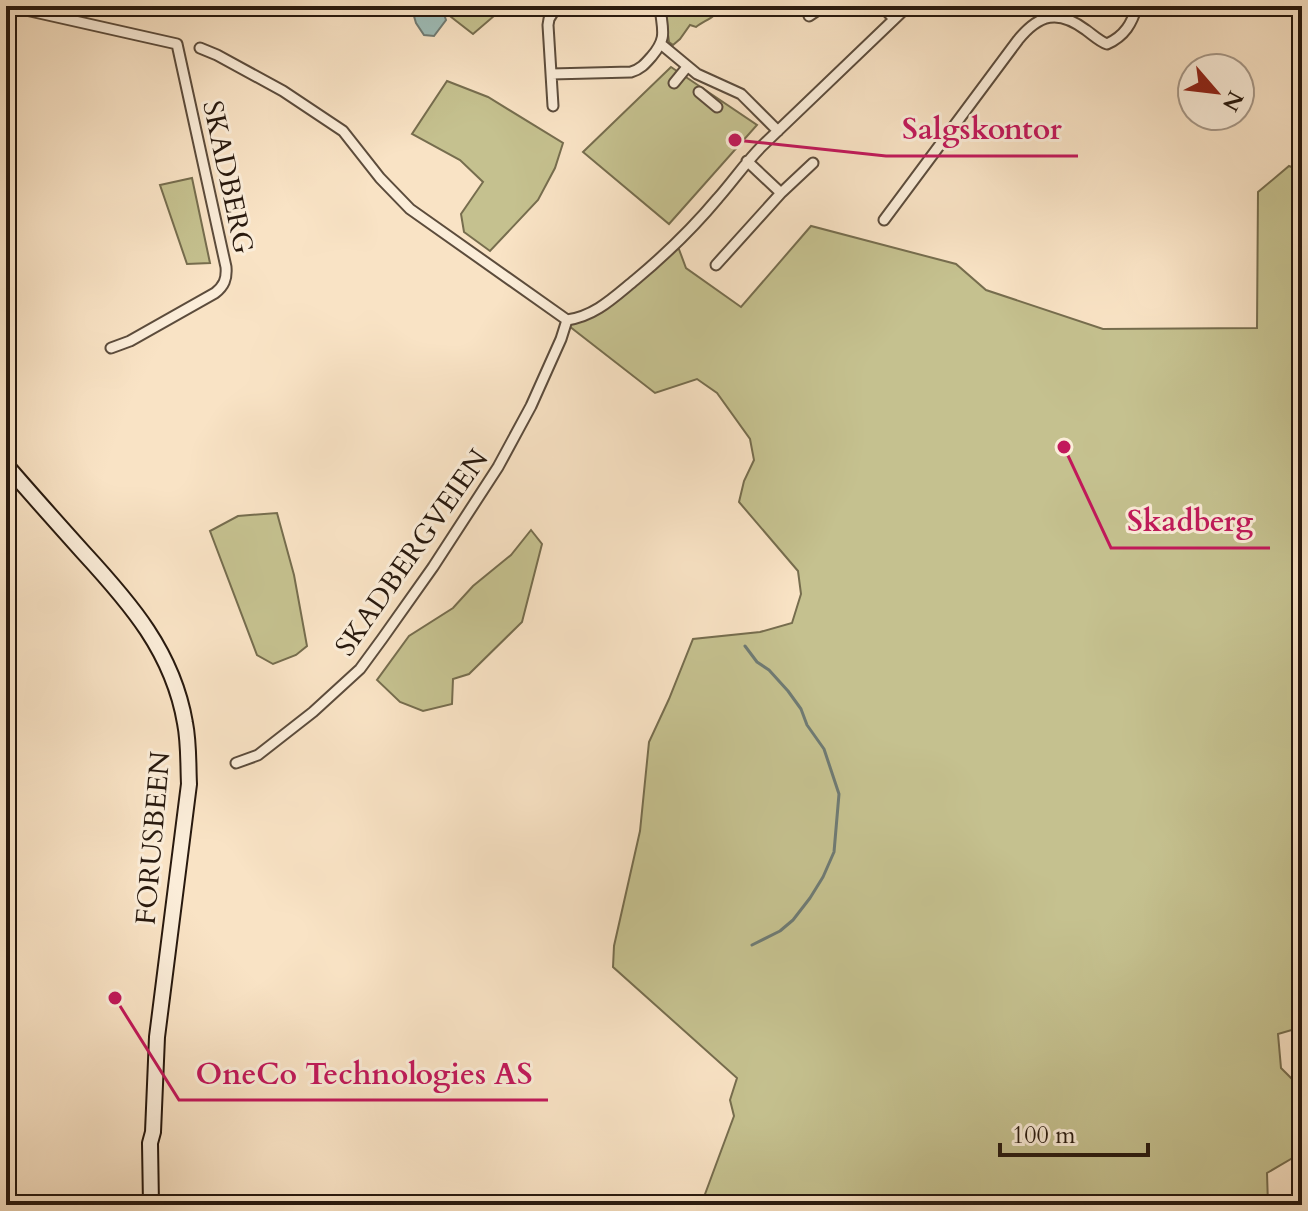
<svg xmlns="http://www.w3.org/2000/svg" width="1308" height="1211" font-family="Cardo,serif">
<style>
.green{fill:#c5c18f;stroke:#766d4e;stroke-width:2}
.water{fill:#9ebdb8;stroke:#6f7b74;stroke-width:2}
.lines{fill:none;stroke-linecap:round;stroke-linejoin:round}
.stream{stroke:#6f7b74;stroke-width:3}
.street-casing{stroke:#5c4c3c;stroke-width:13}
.secondary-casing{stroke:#28190e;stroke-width:18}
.street{stroke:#fbedd9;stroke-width:9}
.secondary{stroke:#fbedd9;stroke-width:14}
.labels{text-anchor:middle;stroke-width:6;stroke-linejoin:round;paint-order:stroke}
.street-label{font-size:28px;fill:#28190e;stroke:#fbedd9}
.leader{fill:none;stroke:#c2185b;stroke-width:3}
.callout-dot{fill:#c2185b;stroke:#fbedd9;stroke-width:3}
.callout-label{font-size:30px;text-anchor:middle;font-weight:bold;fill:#c2185b;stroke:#fbedd9;stroke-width:6;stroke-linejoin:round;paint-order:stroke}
</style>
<rect width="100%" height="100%" fill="#f9e3c5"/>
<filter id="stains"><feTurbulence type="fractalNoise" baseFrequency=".0025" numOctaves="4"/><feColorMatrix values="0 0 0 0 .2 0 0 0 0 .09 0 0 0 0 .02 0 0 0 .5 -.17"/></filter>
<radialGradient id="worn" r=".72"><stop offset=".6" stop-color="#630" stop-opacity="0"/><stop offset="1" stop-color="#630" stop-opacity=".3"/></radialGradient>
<!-- green -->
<path class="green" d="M437 6H498L494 16 473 34Z
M664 6H720C719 16 705 20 696 27L690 25 680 39 673 45 669 42Z
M671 67 757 125 669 224 583 152Z
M447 81 488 97 563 143 555 168 538 200 490 251 464 232 461 214 483 182 460 160 412 134Z
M1289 166 1294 168 1302 166V1027L1278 1034 1281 1068 1299 1086 1296 1156 1267 1173 1268 1205H701L734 1116 730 1100 737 1078 613 967 614 946 640 831 649 742 669 699 693 639 760 632 792 623 801 594 798 571 739 502 744 481 754 460 750 439 717 393 697 379 655 393 569 326 677 244 686 268 741 307 811 226 956 264 986 290 1103 329 1257 328 1258 192Z
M192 178 210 263 187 264 160 185Z
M277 513 294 575 307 646 296 655 273 664 257 655 210 531 238 516Z
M531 530 542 544 522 622 469 674 453 679 452 704 423 711 400 702 377 680 409 636 453 608 473 586 511 555Z"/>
<!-- water -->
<path class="water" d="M411 6H428L435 12 444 14 446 20 434 36 424 35 416 23Z"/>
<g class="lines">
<!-- stream -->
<path class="stream" d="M745 646 757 662 769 670 788 691 801 709 807 725 824 749 839 794 834 852 823 877 810 898 793 920 780 931 752 945"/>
<defs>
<path id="street" d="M8 6 177 44 226 267C227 279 224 286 215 293L130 341 111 348
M882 6 894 19
M1233 10V6
M809 16 824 6
M662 45 697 74 741 94 778 131
M200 48 217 55 283 91 343 131 380 178 410 209 567 320C595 316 613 298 635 280 665 255 693 228 718 198 733 181 746 162 762 146L908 6
M551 74 631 72C641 69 645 64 652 56 668 37 662 30 660 6
M674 83 687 67
M699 92 717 107
M553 106 548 25 549 19 557 6
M747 161 781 193
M884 220 1018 40C1039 14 1058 9 1086 30 1093 35 1099 41 1107 44 1125 36 1132 23 1137 6
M716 265 781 193 813 163
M236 763 258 755 313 712 360 669 382 639 433 567 498 467 531 406 561 339 567 320"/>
<path id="secondary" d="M6 465C31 494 57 523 83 552 130 603 173 652 185 723 189 743 188 763 189 784L157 1037 153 1132 150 1143 151 1205"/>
</defs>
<!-- street casing -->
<use href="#street" class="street-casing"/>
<!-- secondary casing -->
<use href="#secondary" class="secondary-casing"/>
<!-- street -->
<use href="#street" class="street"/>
<!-- secondary -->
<use href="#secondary" class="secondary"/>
</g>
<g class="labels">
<!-- street labels -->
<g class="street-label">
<text transform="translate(229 177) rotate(78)" y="10">SKADBERG</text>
<text transform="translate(411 552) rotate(-55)" y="10">SKADBERGVEIEN</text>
<text transform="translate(152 838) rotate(-85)" y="10">FORUSBEEN</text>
</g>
</g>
<!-- callouts -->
<path class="leader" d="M735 140L886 156H1078M1064 447L1111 548H1270M115 998L179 1100H548"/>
<g class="callout-dot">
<circle cx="735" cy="140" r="8"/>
<circle cx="1064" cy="447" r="8"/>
<circle cx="115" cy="998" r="8"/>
</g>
<g class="callout-label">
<text x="982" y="139">Salgskontor</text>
<text x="1190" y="531">Skadberg</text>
<text x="364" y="1084">OneCo Technologies AS</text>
</g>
<!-- margin -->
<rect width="1308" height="1211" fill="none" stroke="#f9e3c5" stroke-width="32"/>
<rect x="8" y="8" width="1292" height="1195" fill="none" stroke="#28190e" stroke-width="4"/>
<rect x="16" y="16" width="1276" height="1179" fill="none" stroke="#28190e" stroke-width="2"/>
<!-- north arrow -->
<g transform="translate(1216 92) rotate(118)"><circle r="38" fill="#fbedd9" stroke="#a79888" stroke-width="2"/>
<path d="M0-6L14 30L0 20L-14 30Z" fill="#8f2418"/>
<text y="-12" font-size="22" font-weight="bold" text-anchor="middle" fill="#28190e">N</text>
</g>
<!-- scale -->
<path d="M1000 1143v12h148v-12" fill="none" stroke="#28190e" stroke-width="4"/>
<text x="1012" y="1143" font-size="24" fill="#28190e" stroke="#fbedd9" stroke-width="6" paint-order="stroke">100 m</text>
<rect width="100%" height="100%" filter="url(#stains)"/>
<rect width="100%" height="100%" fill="url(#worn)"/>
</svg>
